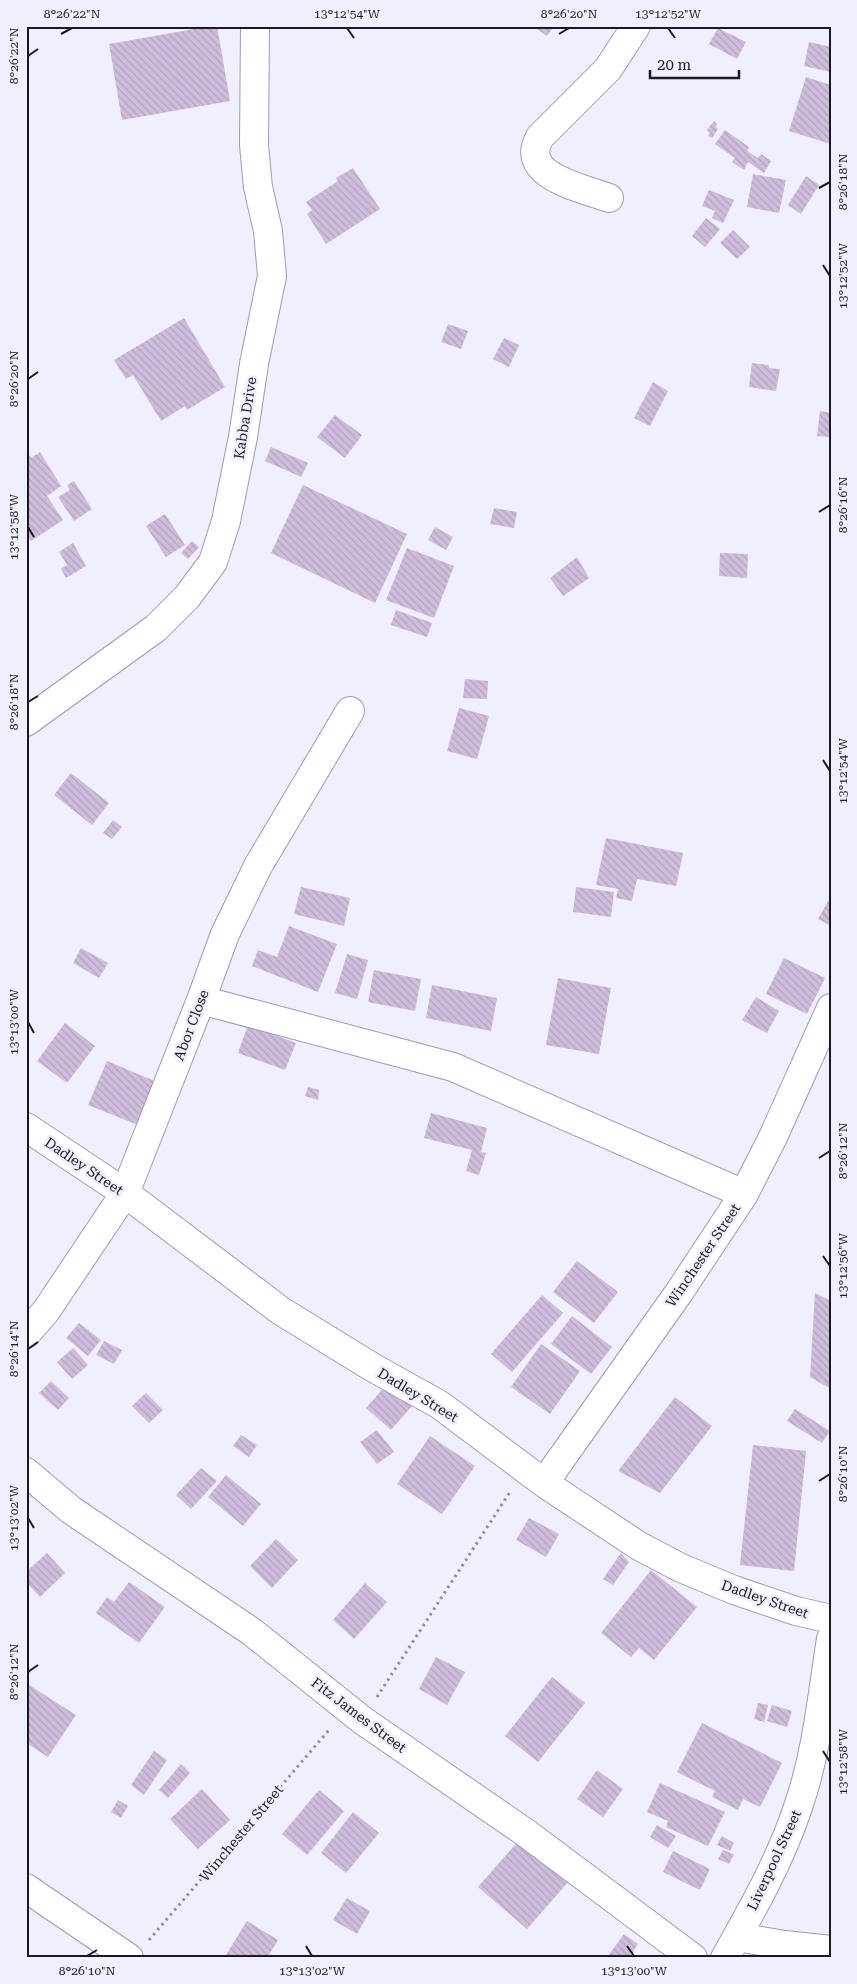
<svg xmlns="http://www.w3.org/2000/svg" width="857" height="1984" font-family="'Roboto Serif',serif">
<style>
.building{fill:url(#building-back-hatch)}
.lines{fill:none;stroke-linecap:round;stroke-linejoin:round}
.minor-casing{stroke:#9e9abb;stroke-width:30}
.path{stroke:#91909d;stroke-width:3;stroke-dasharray:2.5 4;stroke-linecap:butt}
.minor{stroke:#fff;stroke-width:28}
.ticks{fill:none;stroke:#191824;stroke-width:2}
.labels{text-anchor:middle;stroke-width:5;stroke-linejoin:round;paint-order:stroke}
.street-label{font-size:14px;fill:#191824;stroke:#f0effd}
.neatline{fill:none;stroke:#191824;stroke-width:2}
.ticks-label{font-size:12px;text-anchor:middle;fill:#191824}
</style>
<defs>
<pattern id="building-back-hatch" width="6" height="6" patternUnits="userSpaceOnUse" patternTransform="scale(1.25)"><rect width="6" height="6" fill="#d0bddd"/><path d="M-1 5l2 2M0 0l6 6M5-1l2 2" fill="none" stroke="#b2a2be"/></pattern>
</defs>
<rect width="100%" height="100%" fill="#f0effd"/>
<!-- building -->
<path class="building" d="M211 26H217L230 101 122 120 109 44Z
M533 26H554L547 36Z
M718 28 746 42 737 59 709 44Z
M809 42 831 47V72L804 66Z
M806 77 831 85V144L789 131Z
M714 121 717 124 716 127 718 129 712 138 708 136 710 133 707 130Z
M725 130 749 147 747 151 758 158 761 154 771 161 764 173 748 162 744 170 732 162 735 158 715 144Z
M353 168 380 209 326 244 307 214 312 210 306 202 338 181 336 178Z
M753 174 786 180 779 213 747 207Z
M806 176 819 185 801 214 788 205Z
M709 190 734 200 723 223 712 218 715 211 702 206Z
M706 218 720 229 705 247 692 236Z
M733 230 750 247 737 259 720 243Z
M184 318 225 387 187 410 185 406 161 421 133 375 126 379 114 360Z
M448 324 468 331 461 349 441 342Z
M504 338 519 345 509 367 493 359Z
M752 363 769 365V368L780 369 776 391 749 387Z
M653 382 668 391 650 426 634 418Z
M820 411 831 413V437L817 436Z
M335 415 362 435 345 458 317 437Z
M271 447 308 463 301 477 265 461Z
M26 450 31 458 40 452 61 486 47 496 63 520 31 541 26 533Z
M74 481 92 509 74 521 58 497 70 490 67 485Z
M303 485 407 534 375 603 271 553Z
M494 508 517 512 514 528 490 524Z
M165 514 185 545 166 557 146 526Z
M435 527 453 537 446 550 428 540Z
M192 541 199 547 188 559 181 553Z
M73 543 86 566 66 578 61 569 67 565 59 552Z
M407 548 454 566 434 618 386 600Z
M720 553 748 554 747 578 719 576Z
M577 557 589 578 563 596 550 578Z
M396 610 432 623 427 637 391 625Z
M465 679 488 681 487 699 463 698Z
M459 708 489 716 477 759 447 751Z
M71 773 109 803 92 825 54 795Z
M113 820 122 827 112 839 103 833Z
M606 838 683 853 676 886 637 879 632 901 616 898 618 889 596 885Z
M301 887 350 898 344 926 294 914Z
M576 887 614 892 611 917 573 912Z
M831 896V926L818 919Z
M289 926 337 944 318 992 252 966 258 950 277 957Z
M81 948 108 963 99 978 73 963Z
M347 954 368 960 357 999 335 993Z
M784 958 825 978 807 1014 766 994Z
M374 970 421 979 415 1011 368 1002Z
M558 978 611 988 599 1054 546 1045Z
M432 985 497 998 491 1031 426 1018Z
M756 997 779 1011 767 1033 742 1020Z
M65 1023 95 1046 67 1083 37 1061Z
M248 1025 296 1043 285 1070 238 1053Z
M107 1061 157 1082 138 1125 88 1105Z
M308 1087 319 1090 318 1100 305 1096Z
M431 1113 487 1128 481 1152 486 1153 479 1175 466 1171 472 1150 424 1138Z
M577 1261 618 1292 594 1323 553 1292Z
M815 1293 831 1301V1389L810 1377Z
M542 1295 563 1313 512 1372 491 1354Z
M572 1316 612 1347 591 1374 551 1344Z
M79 1323 101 1340 88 1356 66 1338Z
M104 1341 122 1350 114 1364 96 1355Z
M541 1344 580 1371 550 1414 511 1387Z
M73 1348 88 1365 72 1379 57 1362Z
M51 1381 69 1398 58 1410 39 1393Z
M388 1383 413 1405 391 1430 366 1408Z
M146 1393 163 1410 149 1423 132 1406Z
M675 1397 712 1426 660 1493 618 1471Z
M795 1409 830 1431 822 1443 787 1421Z
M377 1430 394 1452 377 1464 360 1442Z
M241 1435 257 1445 249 1457 233 1446Z
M430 1436 475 1466 442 1514 397 1484Z
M753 1445 806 1451 794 1571 740 1565Z
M201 1468 217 1481 191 1509 176 1495Z
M226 1475 261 1504 243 1526 208 1497Z
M529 1518 559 1534 546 1557 516 1540Z
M276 1539 298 1560 272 1588 250 1566Z
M47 1553 65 1573 40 1597 26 1582V1572Z
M621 1553 629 1562 613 1585 603 1579Z
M651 1570 697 1607 654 1660 639 1648 631 1657 601 1633Z
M129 1582 165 1607 139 1643 96 1613 107 1597 114 1602Z
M365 1583 387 1602 354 1639 333 1620Z
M436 1657 465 1672 447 1705 419 1689Z
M552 1677 585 1703 538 1762 505 1736Z
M26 1683 76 1715 48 1757 26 1743Z
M758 1703 768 1705 764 1722 754 1719Z
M772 1705 792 1711 787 1727 767 1721Z
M702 1723 782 1763 760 1807 743 1799 738 1810 712 1797 715 1791 677 1772Z
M154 1751 167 1760 144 1795 131 1785Z
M181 1764 190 1773 168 1798 159 1790Z
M597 1770 623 1789 603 1817 577 1799Z
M660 1783 725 1812 708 1846 666 1827 668 1821 647 1812Z
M202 1789 230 1820 198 1849 170 1819Z
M319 1790 344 1811 307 1855 282 1834Z
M118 1800 128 1806 121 1818 111 1812Z
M353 1812 379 1833 346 1873 321 1853Z
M657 1825 676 1836 668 1848 650 1837Z
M722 1836 734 1843 730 1851 717 1845Z
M520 1839 569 1881 527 1929 478 1887Z
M723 1850 734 1854 729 1864 718 1859Z
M673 1851 710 1869 700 1890 663 1872Z
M347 1898 370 1911 357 1934 333 1920Z
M247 1921 278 1940 267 1958H224Z
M624 1934 638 1944 629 1958H610L608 1956Z"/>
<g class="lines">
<defs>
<path id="minor" d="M609 198C583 188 517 176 540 137L608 69 636 26
M26 722 156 628 187 597 213 562 226 521 243 437 254 364 272 276 268 231 258 187 254 145 255 26
M201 1000 453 1067 744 1194
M26 1127 125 1193 281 1311 372 1367 440 1405 544 1483 639 1546 681 1568 734 1590 796 1611 831 1619
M26 1334 46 1311 125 1193 201 1000 225 934 258 866 350 711
M26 1472 71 1510 252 1632 362 1720 526 1833 693 1958
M544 1483 680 1291 744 1194 773 1137 831 1008
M26 1888 129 1958
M737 1937 785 1945 831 1950
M725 1958C752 1910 781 1859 798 1807 817 1753 822 1695 831 1639"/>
</defs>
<!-- minor casing -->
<use href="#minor" class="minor-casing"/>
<!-- path -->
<path class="path" d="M377 1697 510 1492
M149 1940 329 1730"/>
<!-- minor -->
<use href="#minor" class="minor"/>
</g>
<!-- ticks -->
<path class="ticks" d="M347 28 354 38M668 28 675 38M61 34 72 28M559 34 569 28M28 56 38 49M819 188 830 182M823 265 830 276M28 379 38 372M819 512 830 505M28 527 34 537M28 702 38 696M823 760 830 771M28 1022 34 1033M819 1158 830 1151M823 1256 830 1266M28 1349 38 1342M819 1481 830 1474M28 1518 34 1528M28 1672 38 1665M823 1751 830 1762M306 1946 312 1956M627 1946 634 1956M87 1956 97 1950"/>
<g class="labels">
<!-- street labels -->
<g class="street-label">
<text transform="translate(245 418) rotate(-81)" y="5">Kabba Drive</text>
<text transform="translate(191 1025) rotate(-69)" y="5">Abor Close</text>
<text transform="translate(84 1166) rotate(34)" y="5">Dadley Street</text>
<text transform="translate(703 1255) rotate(-56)" y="5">Winchester Street</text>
<text transform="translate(418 1395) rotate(31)" y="5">Dadley Street</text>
<text transform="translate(765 1599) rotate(19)" y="5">Dadley Street</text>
<text transform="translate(359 1715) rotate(37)" y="5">Fitz James Street</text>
<text transform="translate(241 1833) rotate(-50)" y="5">Winchester Street</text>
<text transform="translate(774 1860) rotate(-65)" y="5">Liverpool Street</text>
</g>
</g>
<!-- border -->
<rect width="857" height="1984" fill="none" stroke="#f0effd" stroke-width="55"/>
<!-- scale -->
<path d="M650 70v8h89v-8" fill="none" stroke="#191824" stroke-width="2.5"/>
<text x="657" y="70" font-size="15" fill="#191824" stroke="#f0effd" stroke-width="4" paint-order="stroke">20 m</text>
<rect x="28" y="28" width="802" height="1928" class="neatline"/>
<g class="ticks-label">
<text x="72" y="18">8°26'22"N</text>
<text x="347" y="18">13°12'54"W</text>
<text x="569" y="18">8°26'20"N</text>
<text x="668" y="18">13°12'52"W</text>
<text transform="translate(14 56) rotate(-90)" y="4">8°26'22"N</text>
<text transform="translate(843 182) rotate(-90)" y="4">8°26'18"N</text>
<text transform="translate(843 276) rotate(-90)" y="4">13°12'52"W</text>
<text transform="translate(14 379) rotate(-90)" y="4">8°26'20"N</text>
<text transform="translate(843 505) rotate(-90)" y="4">8°26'16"N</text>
<text transform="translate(14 527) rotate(-90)" y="4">13°12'58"W</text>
<text transform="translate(14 702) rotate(-90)" y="4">8°26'18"N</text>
<text transform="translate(843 771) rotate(-90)" y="4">13°12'54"W</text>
<text transform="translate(14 1022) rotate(-90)" y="4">13°13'00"W</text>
<text transform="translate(843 1151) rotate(-90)" y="4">8°26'12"N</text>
<text transform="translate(843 1266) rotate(-90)" y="4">13°12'56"W</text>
<text transform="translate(14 1349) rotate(-90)" y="4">8°26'14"N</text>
<text transform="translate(843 1474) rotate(-90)" y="4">8°26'10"N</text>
<text transform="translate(14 1518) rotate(-90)" y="4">13°13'02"W</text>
<text transform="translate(14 1672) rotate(-90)" y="4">8°26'12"N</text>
<text transform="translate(843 1762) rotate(-90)" y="4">13°12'58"W</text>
<text x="87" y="1975">8°26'10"N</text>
<text x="312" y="1975">13°13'02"W</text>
<text x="634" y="1975">13°13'00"W</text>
</g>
</svg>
